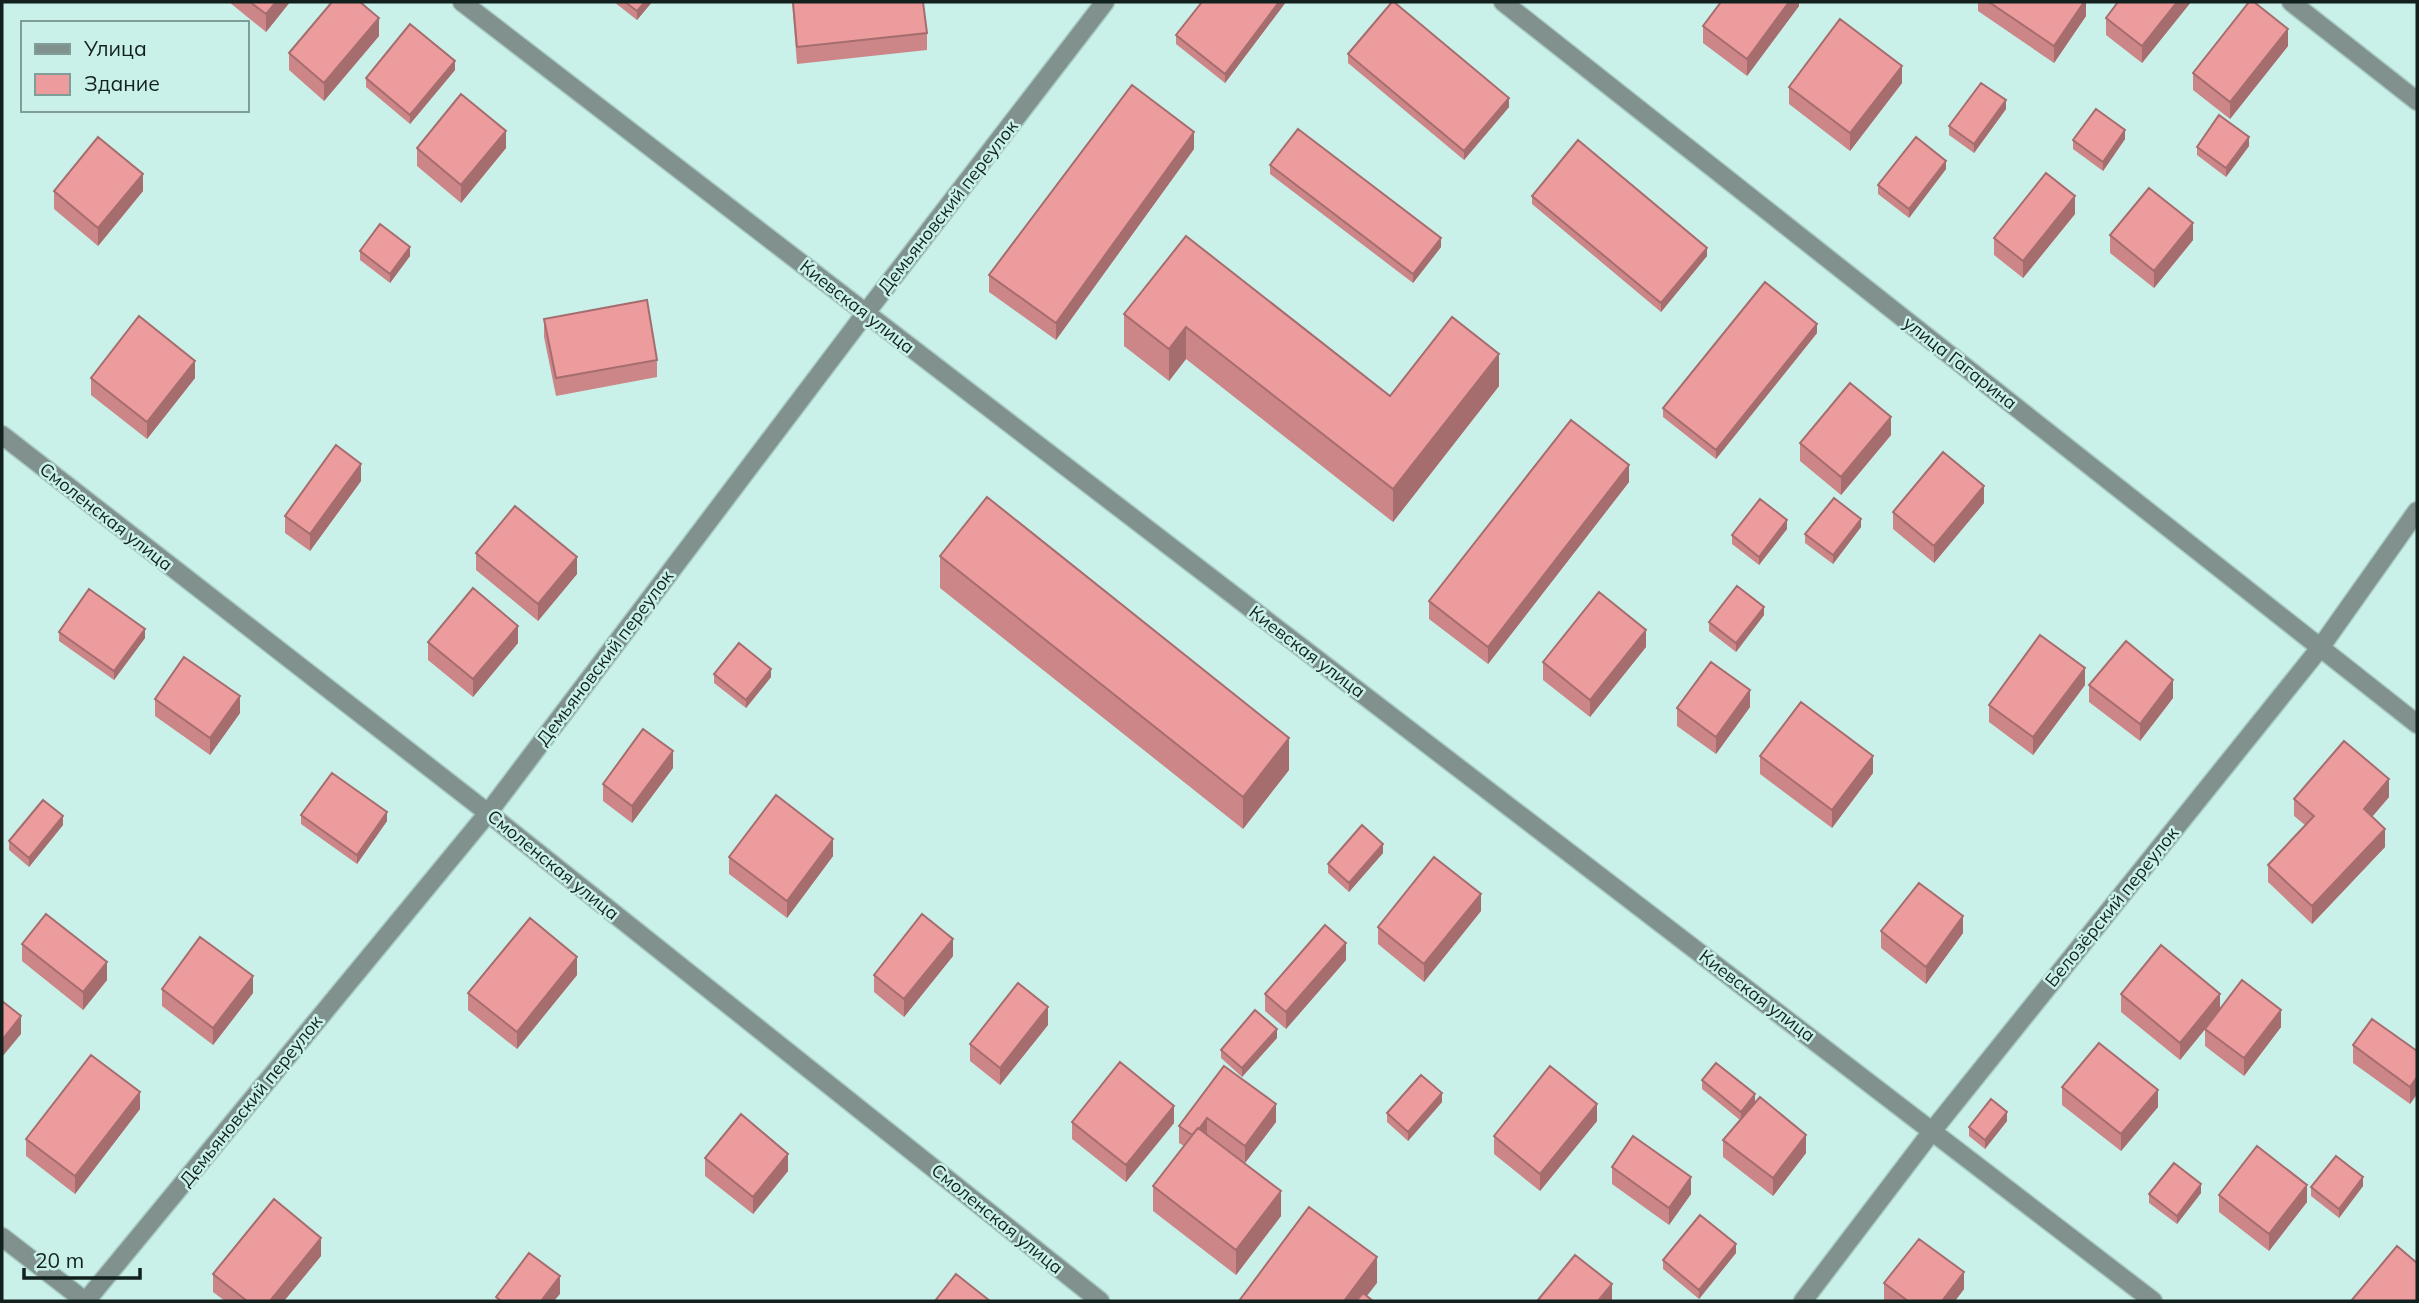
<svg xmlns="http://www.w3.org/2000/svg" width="2419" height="1303" font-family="Mulish,sans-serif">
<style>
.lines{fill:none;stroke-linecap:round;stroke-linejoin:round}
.minor-casing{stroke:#a8ccc4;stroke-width:21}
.tertiary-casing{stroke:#a8ccc4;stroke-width:21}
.minor{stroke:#81918e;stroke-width:18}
.tertiary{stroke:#81918e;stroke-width:18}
.wall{fill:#cc8688}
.shaded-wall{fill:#a66d6f}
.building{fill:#ed9c9e;stroke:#a66d6f;stroke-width:2}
.labels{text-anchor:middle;stroke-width:5;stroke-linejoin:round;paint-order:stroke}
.street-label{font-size:18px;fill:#12211e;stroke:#c9f1e9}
</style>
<rect width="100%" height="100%" fill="#c9f1e9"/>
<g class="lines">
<defs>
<path id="minor" d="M462 2C1024 437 1591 865 2153 1301
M2291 2 2417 101
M2 435 488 813 1100 1301
M2 1237 85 1301
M86 1301 488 813 865 314 1105 2
M1803 1301 1933 1130 2320 648 2417 511"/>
<path id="tertiary" d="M1503 2 2417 724"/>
</defs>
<!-- minor casing -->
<use href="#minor" class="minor-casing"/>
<!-- tertiary casing -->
<use href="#tertiary" class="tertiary-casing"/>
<!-- minor -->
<use href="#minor" class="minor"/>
<!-- tertiary -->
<use href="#tertiary" class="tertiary"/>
</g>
<!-- wall -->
<path class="wall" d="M229 2H290L266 32Z
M614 2H652L637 20Z
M792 2H923L927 33V50L797 64Z
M1202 2H1286L1225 83 1176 44V35Z
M1799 2V6L1747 76 1703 43V26Z
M1978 2H2086V16L2054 63 1978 11Z
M2191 2 2142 63 2106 35V18Z
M379 36 324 101 289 70V53Z
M2288 46 2230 119 2193 90V73Z
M1348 54 1509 107 1464 160 1348 63Z
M455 70 410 124 366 87V78Z
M1902 83 1850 151 1789 104V87Z
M2006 109 1974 153 1949 135V126Z
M2125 139 2103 171 2073 149V140Z
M2249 146 2226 177 2197 155V147Z
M417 148H506L461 203 417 166Z
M1194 149 1056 340 989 292V275Z
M1270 165 1441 247 1413 283 1270 174Z
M1946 169 1909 218 1878 194V185Z
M54 191H143L98 246 54 209Z
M1532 196 1707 256 1661 312 1532 204Z
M2075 214 2023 278 1994 255V238Z
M2110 235 2193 240 2154 288 2110 253Z
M1186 236 1390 396 1499 386 1393 522 1186 359 1169 381 1124 346V314Z
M360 251 410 256 390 283 360 260Z
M544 319 657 360V377L556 396 544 337Z
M1817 333 1716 459 1663 417V408Z
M91 378H195L147 439 91 395Z
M1891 435 1841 495 1800 461V443Z
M361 481 310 551 285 533V516Z
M1629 482 1488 664 1429 619V601Z
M1984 503 1934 563 1893 529V512Z
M1861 527 1833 564 1805 543V534Z
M1787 529 1759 565 1732 544V535Z
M476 553 577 574 538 621 476 570Z
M940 556 1289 770 1243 829 940 588Z
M1764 615 1736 652 1709 631V622Z
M59 632 145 638 114 680 59 641Z
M428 642 518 643 473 697 428 660Z
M1646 647 1590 717 1543 680V662Z
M714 674 771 677 746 708 714 683Z
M2085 685 2033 755 1989 722V705Z
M2089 685 2173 698 2140 741 2089 702Z
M155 699 240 713 210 755 155 716Z
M1750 707 1716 754 1677 726V708Z
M1760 756 1873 773 1832 828 1760 774Z
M673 768 632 823 603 801V784Z
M2389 797 2372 817 2385 847 2312 924 2268 882V865L2305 825 2294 816V799Z
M301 815 387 821 357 864 301 824Z
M63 825 29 867 9 850V841Z
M1383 853 1349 892 1328 873V864Z
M833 856 787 918 729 874V857Z
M1481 911 1424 982 1378 944V927Z
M1881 931 1963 933 1926 984 1881 948Z
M22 944 107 980 83 1010 22 961Z
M953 956 904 1017 874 992V975Z
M1346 960 1286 1029 1265 1011V994Z
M577 975 517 1049 468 1010V993Z
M162 989 253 993 213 1045 162 1006Z
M2121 994 2220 1009 2281 1027 2244 1076 2205 1046V1029L2180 1060 2121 1012Z
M1048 1025 1000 1085 970 1061V1044Z
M1277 1038 1242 1077 1221 1058V1050Z
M2353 1045 2417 1051V1094L2410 1104 2353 1063Z
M1224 1066 1276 1122 1245 1163 1281 1216 1236 1275 1153 1211V1186L1184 1146 1179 1143V1126Z
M1702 1080 1755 1102 1806 1153 1773 1196 1723 1157V1140L1740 1120 1702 1089Z
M2062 1087 2158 1107 2121 1151 2062 1105Z
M1442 1102 1408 1141 1387 1122V1113Z
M140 1109 75 1194 26 1156V1139Z
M1597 1121 1540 1191 1494 1154V1136Z
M2007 1121 1985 1149 1969 1136V1127Z
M1072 1122 1174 1123 1126 1182 1072 1139Z
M705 1158 788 1171 753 1214 705 1176Z
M1612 1167 1691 1194 1669 1225 1612 1184Z
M2363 1186 2339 1218 2311 1196V1187Z
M2201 1193 2177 1224 2149 1203V1194Z
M2219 1195 2307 1202 2269 1251 2219 1212Z
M1736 1253 1699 1299 1663 1269V1260Z
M321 1256 284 1301H225L213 1292V1274Z
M1884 1283 1964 1289 1955 1301H1886L1884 1300Z"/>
<!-- shaded-wall -->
<path class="shaded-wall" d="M276 2H290L266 32V14Z
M645 2H652L637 20V11Z
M1279 2H1286L1225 83V74Z
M1789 2H1799V6L1747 76V59Z
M2084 2H2086V16L2054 63V46Z
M2177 2H2191L2142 63V46Z
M379 18V36L324 101V83Z
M2288 29V46L2230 119V102Z
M455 61V70L410 124V115Z
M1902 66V83L1850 151V133Z
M1509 98V107L1464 160V151Z
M2006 100V109L1974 153V144Z
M2125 130V139L2103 171V162Z
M506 131V148L461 203V185Z
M1194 132V149L1056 340V323Z
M2249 137V146L2226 177V168Z
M1946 161V169L1909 218V209Z
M143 174V191L98 246V228Z
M2075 196V214L2023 278V261Z
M2193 223V240L2154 288V271Z
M1441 238V247L1413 283V274Z
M410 247V256L390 283V274Z
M1707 248V256L1661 312V303Z
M1817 324V333L1716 459V450Z
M1186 327V359L1169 381V349Z
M1499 354V386L1393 522V489Z
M195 361V378L147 439V422Z
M1891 417V435L1841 495V477Z
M361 464V481L310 551V534Z
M1629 465V482L1488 664V647Z
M1984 486V503L1934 563V546Z
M1861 519V527L1833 564V555Z
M1787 520V529L1759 565V557Z
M577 557V574L538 621V604Z
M1764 607V615L1736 652V643Z
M518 626V643L473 697V679Z
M145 629V638L114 680V671Z
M1646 630V647L1590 717V700Z
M2085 668V685L2033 755V737Z
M771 669V677L746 708V700Z
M2173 680V698L2140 741V724Z
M1750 690V707L1716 754V737Z
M240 696V713L210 755V738Z
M1289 738V770L1243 829V797Z
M673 751V768L632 823V806Z
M1873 756V773L1832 828V810Z
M2389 779V797L2364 826V809Z
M387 812V821L357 864V855Z
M63 816V825L29 867V858Z
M2385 829V847L2312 924V906Z
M833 839V856L787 918V901Z
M1383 844V853L1349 892V883Z
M1481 894V911L1424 982V964Z
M1963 916V933L1926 984V967Z
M953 939V956L904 1017V999Z
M1346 943V960L1286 1029V1012Z
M577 957V975L517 1049V1032Z
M107 962V980L83 1010V992Z
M253 976V993L213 1045V1028Z
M2220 994V1011L2180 1060V1043Z
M1048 1007V1025L1000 1085V1068Z
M2281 1010V1027L2244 1076V1058Z
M21 1016V1034L2 1057V1040Z
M1277 1029V1038L1242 1077V1068Z
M2417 1077V1094L2410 1104V1087Z
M2158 1090V1107L2121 1151V1134Z
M140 1092V1109L75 1194V1176Z
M1442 1093V1102L1408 1141V1132Z
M1755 1094V1103L1741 1121V1112Z
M1276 1104V1122L1245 1163V1146Z
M1597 1104V1121L1540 1191V1174Z
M1174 1106V1123L1126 1182V1165Z
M2007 1112V1121L1985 1149V1140Z
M1207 1118V1135L1193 1136Z
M1806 1135V1153L1773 1196V1178Z
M788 1154V1171L753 1214V1197Z
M1691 1177V1194L1669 1225V1208Z
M2363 1177V1186L2339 1218V1209Z
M2201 1184V1193L2177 1224V1216Z
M2307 1185V1202L2269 1251V1234Z
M1281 1191V1216L1236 1275V1250Z
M321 1238V1256L284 1301H270Z
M1736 1244V1253L1699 1299V1290Z
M1377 1257V1283L1363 1301H1344Z
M1964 1272V1289L1955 1301H1942Z
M560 1276V1294L554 1301H541Z
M1612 1284V1301H1598Z"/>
<!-- building -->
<path class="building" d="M250 2H276L266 14Z
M332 2H360L379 18 324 83 289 53Z
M625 2H645L637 11Z
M793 2H923L927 33 797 47Z
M1202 2H1279L1225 74 1176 35Z
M1392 2H1394L1509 98 1464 151 1348 54Z
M1721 2H1789L1747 59 1703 26Z
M1989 2H2084L2054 46Z
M2118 2H2177L2142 46 2106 18Z
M2249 2H2254L2288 29 2230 102 2193 73Z
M1840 19 1902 66 1850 133 1789 87Z
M410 24 455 61 410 115 366 78Z
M1981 83 2006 100 1974 144 1949 126Z
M1132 85 1194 132 1056 323 989 275Z
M461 94 506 131 461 185 417 148Z
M2096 109 2125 130 2103 162 2073 140Z
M2219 115 2249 137 2226 168 2197 147Z
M1298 129 1441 238 1413 274 1270 165Z
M98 137 143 174 98 228 54 191Z
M1916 137 1946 161 1909 209 1878 185Z
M1578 140 1707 248 1661 303 1532 196Z
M2046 173 2075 196 2023 261 1994 238Z
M2149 188 2193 223 2154 271 2110 235Z
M380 224 410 247 390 274 360 251Z
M1186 236 1390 396 1452 317 1499 354 1393 489 1186 327 1169 349 1124 314Z
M1765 282 1817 324 1716 450 1663 408Z
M647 300 657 360 556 378 544 319Z
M139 316 195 361 147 422 91 378Z
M1850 383 1891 417 1841 477 1800 443Z
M1571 420 1629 465 1488 647 1429 601Z
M336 445 361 464 310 534 285 516Z
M1943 452 1984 486 1934 546 1893 512Z
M987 497 1289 738 1243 797 940 556Z
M1834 498 1861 519 1833 555 1805 534Z
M1760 499 1787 520 1759 557 1732 535Z
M515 506 577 557 538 604 476 553Z
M1737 586 1764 607 1736 643 1709 622Z
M473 588 518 626 473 679 428 642Z
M89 589 145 629 114 671 59 632Z
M1599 592 1646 630 1590 700 1543 662Z
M2040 635 2085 668 2033 737 1989 705Z
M2126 641 2173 680 2140 724 2089 685Z
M739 643 771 669 746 700 714 674Z
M184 657 240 696 210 738 155 699Z
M1711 662 1750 690 1716 737 1677 708Z
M1801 702 1873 756 1832 810 1760 756Z
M643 729 673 751 632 806 603 784Z
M2344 741 2389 779 2364 809 2385 829 2312 906 2268 865 2314 816 2294 799Z
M332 773 387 812 357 855 301 815Z
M776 795 833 839 787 901 729 857Z
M43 800 63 816 29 858 9 841Z
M1362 825 1383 844 1349 883 1328 864Z
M1434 857 1481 894 1424 964 1378 927Z
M1919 883 1963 916 1926 967 1881 931Z
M46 914 107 962 83 992 22 944Z
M922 914 953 939 904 999 874 975Z
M530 918 577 957 517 1032 468 993Z
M1325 925 1346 943 1286 1012 1265 994Z
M200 937 253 976 213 1028 162 989Z
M2161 945 2220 994 2180 1043 2121 994Z
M2242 980 2281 1010 2244 1058 2205 1029Z
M1018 983 1048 1007 1000 1068 970 1044Z
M2 1001 21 1016 2 1040Z
M1255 1010 1277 1029 1242 1068 1221 1050Z
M2372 1019 2417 1051V1077L2410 1087 2353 1045Z
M2099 1043 2158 1090 2121 1134 2062 1087Z
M91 1055 140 1092 75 1176 26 1139Z
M1120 1062 1174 1106 1126 1165 1072 1122Z
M1716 1063 1755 1094 1741 1112 1702 1080Z
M1224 1066 1276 1104 1245 1146 1207 1118 1199 1129 1198 1128 1192 1135 1179 1126Z
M1550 1066 1597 1104 1540 1174 1494 1136Z
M1421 1075 1442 1093 1408 1132 1387 1113Z
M1760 1097 1806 1135 1773 1178 1723 1140Z
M1991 1099 2007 1112 1985 1140 1969 1127Z
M741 1114 788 1154 753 1197 705 1158Z
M1198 1128 1281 1191 1236 1250 1153 1186Z
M1633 1136 1691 1177 1669 1208 1612 1167Z
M2257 1146 2307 1185 2269 1234 2219 1195Z
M2336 1156 2363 1177 2339 1209 2311 1187Z
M2174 1163 2201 1184 2177 1216 2149 1194Z
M274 1199 321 1238 270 1301H247L213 1274Z
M1309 1207 1377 1257 1344 1301H1239Z
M1700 1215 1736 1244 1699 1290 1663 1260Z
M1919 1239 1964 1272 1942 1301H1908L1884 1283Z
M2397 1246 2417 1263V1299L2416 1301H2351Z
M529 1253 560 1276 541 1301H501L496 1297Z
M1575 1255 1612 1284 1598 1301H1540L1538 1300Z
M956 1274 990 1301H935Z
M1363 1293 1373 1301H1356Z"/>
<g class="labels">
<!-- street labels -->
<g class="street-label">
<text transform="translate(948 207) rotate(-52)" y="6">Демьяновский переулок</text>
<text transform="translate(857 307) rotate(38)" y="6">Киевская улица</text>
<text transform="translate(1960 363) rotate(38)" y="6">улица Гагарина</text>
<text transform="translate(106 517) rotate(38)" y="6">Смоленская улица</text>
<text transform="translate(1307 652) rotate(37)" y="6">Киевская улица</text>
<text transform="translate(605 658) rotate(-53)" y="6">Демьяновский переулок</text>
<text transform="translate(553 865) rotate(39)" y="6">Смоленская улица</text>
<text transform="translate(2112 907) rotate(-51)" y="6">Белозёрский переулок</text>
<text transform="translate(1757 996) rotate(37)" y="6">Киевская улица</text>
<text transform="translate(251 1101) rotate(-51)" y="6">Демьяновский переулок</text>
<text transform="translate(997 1219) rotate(39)" y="6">Смоленская улица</text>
</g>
</g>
<!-- border -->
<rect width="2419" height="1303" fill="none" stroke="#12211e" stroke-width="7"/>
<!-- legend -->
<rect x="21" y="21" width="228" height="91" fill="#c9f1e9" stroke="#809e98" stroke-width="2"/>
<rect x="35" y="44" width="35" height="10" fill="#81918e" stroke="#809e98" stroke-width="2"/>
<text x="84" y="56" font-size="21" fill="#12211e">Улица</text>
<rect x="35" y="74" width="35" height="21" fill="#ed9c9e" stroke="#809e98" stroke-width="2"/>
<text x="84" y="91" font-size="21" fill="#12211e">Здание</text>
<!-- scale -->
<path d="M24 1268v10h116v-10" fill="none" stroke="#12211e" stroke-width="3.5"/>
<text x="35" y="1268" font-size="21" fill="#12211e" stroke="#c9f1e9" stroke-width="5" paint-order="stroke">20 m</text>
</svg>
